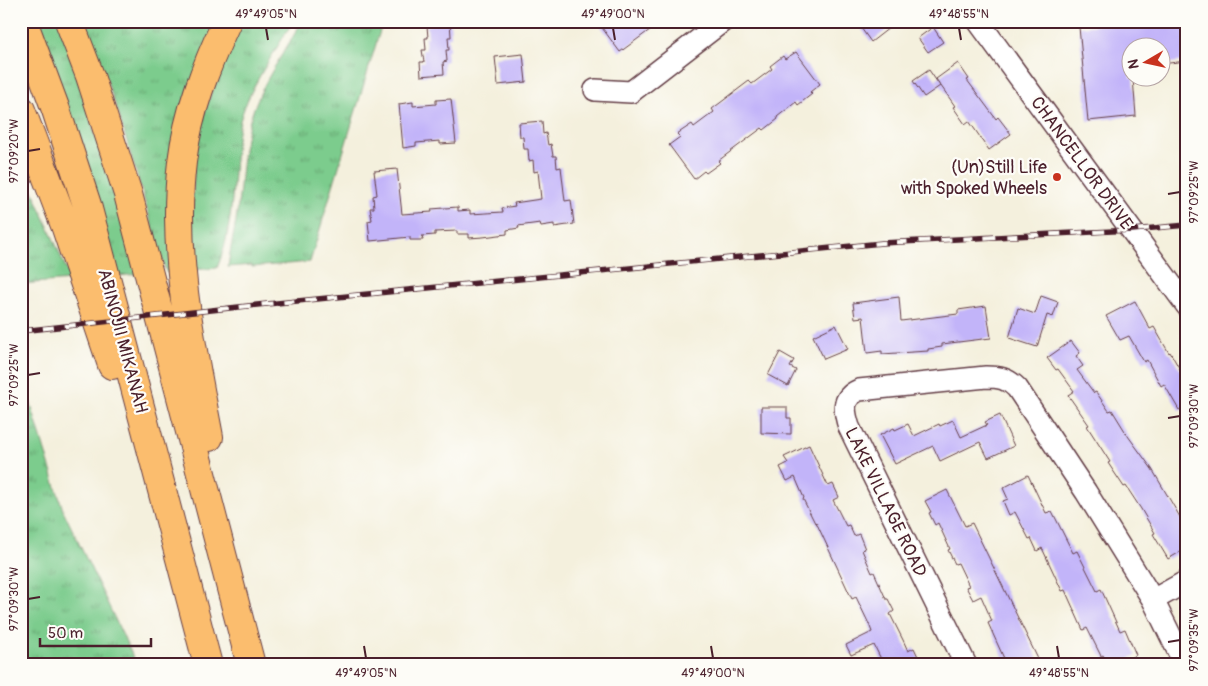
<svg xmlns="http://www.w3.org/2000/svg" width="1208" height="686" font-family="Pangolin,sans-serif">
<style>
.grass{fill:url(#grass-tufts);stroke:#63765c}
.building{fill:#c2b4f9}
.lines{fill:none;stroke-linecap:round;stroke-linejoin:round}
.minor-casing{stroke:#643e46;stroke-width:24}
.major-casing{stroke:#643e46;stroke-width:30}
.minor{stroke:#fff;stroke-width:21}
.major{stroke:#fbbd6e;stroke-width:28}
.rail-casing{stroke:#4a1f2b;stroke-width:5.5}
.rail{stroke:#fdfcf7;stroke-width:4;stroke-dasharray:11;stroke-linecap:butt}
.ticks{fill:none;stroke:#4a1f2b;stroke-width:2}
.poi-dot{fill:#c8321e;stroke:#fdfcf7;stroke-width:2}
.labels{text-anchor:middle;stroke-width:4.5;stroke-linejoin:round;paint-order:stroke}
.street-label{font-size:18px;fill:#4a1f2b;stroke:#fdfcf7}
.poi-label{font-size:18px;fill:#4a1f2b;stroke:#fdfcf7;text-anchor:end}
.neatline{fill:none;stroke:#4a1f2b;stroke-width:2}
.ticks-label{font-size:12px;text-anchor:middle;fill:#4a1f2b}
</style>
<defs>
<pattern id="grass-tufts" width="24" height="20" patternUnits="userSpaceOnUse" patternTransform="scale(1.25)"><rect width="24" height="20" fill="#7ccc8d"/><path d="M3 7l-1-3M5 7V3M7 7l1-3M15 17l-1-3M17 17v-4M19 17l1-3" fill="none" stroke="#68a573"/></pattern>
</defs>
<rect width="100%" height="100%" fill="#fdfcf7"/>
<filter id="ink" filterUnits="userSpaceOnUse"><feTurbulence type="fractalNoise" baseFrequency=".02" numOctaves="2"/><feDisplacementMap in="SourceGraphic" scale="10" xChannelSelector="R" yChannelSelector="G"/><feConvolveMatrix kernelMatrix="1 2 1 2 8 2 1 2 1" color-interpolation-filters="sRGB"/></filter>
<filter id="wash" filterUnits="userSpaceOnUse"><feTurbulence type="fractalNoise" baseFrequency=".0096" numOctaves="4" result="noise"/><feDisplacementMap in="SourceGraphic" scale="20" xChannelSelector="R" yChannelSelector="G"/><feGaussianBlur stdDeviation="1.12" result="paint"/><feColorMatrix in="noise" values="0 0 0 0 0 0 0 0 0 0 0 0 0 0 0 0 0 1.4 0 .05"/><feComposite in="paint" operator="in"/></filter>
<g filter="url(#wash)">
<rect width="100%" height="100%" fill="#f4f0dd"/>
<!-- grass -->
<path class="grass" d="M32 21H59L140 274 116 276Z
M85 21H219L173 272H166L118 112Z
M234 21H293C276 51 245 93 239 126 231 172 236 224 217 268L193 270 191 241 195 143Z
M302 21H383L310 262 252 267V265L228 267C230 247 236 227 238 206 242 174 242 140 254 108 265 78 286 50 302 21Z
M21 163 71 280 21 284Z
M21 372 63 510 137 665H21Z"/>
<g id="blocks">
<!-- building -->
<path class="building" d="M430 21H450L451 37H448L449 50H446L447 61 443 62 444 74 421 76 420 62H424L422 50H426L425 38H428L427 26 431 25Z
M597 21H662L620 52Z
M856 21H898L871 42Z
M1139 21H1187V61L1160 64V48H1130V78H1133L1136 116 1088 121 1079 27Z
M933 27 943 42 928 52 918 38Z
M796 52 820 84 810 92 812 94 798 105 796 102 777 117 778 119 764 130 762 128 718 161 720 163 706 173 704 171 694 179 669 145 680 137 677 134 692 124 694 127 714 112 712 109 724 100 749 81 752 84 772 69 770 66 783 56 785 59Z
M523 54 526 82 498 85 495 57Z
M958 63 969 79 967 80 996 119 998 117 1011 134 989 150 969 121 965 124 953 107 955 106 936 79Z
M929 70 940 86 924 97 913 81Z
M451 99 456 143 440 144V141L416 143V146L403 148 399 104 413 102V106L436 104V100Z
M542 121 543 134 546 133 548 145 551 144 553 156H556L557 168 561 167 565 201 571 200 574 224 554 227V224L541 226 540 223 518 226 519 228 507 230V234L483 237 469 238V234H457V231L435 232V235L422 236 423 240H410V237L370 241 368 221 372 220 370 208H374L373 196 377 195 374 171 397 169 402 214 432 212 431 209 458 207V211L470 210V214L503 212 502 208 515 206 514 203 541 199 538 171 534 172 533 160 529 161 528 149H524L523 137H520L519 123Z
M1041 296 1058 302 1053 317 1047 315 1037 347 1009 338 1018 308 1035 314Z
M899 297 901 321 958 314V310L986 306 991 338 942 344V347L928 349V351L882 354V351L867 353 863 317 855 318 853 303Z
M1135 301 1150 329 1154 327 1169 353 1170 352 1187 382V406L1179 410 1164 384 1161 386 1147 360 1144 362 1129 336 1120 340 1106 316Z
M836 325 848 349 824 359 813 336Z
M1071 341 1080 353 1076 356 1083 366 1077 370 1094 393 1096 392 1109 411 1112 410 1128 436 1152 469 1187 529V548L1168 559 1153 534 1155 533 1141 509 1126 486 1124 487 1108 463 1110 462 1087 426 1089 425 1068 395 1074 391 1058 369 1056 370 1047 358Z
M780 352 794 360 790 367 796 370 788 386 768 375Z
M761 407H787V418H791V434L761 433Z
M1000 415 1014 446 988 458 980 442 940 461 933 446 895 464 880 435 894 428 895 430 908 424 914 436 939 424 940 426 953 420 961 437 987 425 985 422Z
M809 445 828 486 833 484 839 497 833 500 846 526 849 525 854 536 859 534 865 549 862 550 872 573 874 572 886 599H888L894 611 890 614 903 640 908 651 914 648 922 665H884L874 645 851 655 846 645 872 632 869 624 856 597 852 599 816 522 815 523 803 499 804 498 795 477 787 481 780 467 788 463 784 457Z
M1028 475 1046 513 1052 511 1073 553 1077 551 1097 591 1101 589 1120 631 1125 629 1136 655 1126 660 1128 665H1108L1103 655 1101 656 1087 628 1083 630 1065 590 1062 591 1042 548 1037 551 1031 538 1029 539 1015 512 1009 515 1003 501 1008 499 1003 488Z
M947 490 965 526 972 523 1038 659 1027 665H1007L988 623 992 621 981 596 973 600 966 587 969 586 958 563 955 564 948 550 950 549 938 523 935 525 929 513 931 512 925 501Z"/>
</g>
</g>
<g filter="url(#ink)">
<use href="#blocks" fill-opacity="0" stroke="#643e46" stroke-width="1"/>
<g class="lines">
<defs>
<path id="minor" d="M978 21 1187 306
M595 90 631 92 723 21
M1153 600 1185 665
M966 665 849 427C844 411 841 398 859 390L986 377C999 377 1007 378 1017 388L1086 492 1153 600 1187 581"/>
<path id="major" d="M23 21 56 110 87 205 208 665
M69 21 90 76 128 194 251 665
M21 110 66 228 112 365
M209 437C192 347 171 254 182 162 188 112 206 66 227 21"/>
</defs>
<!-- minor casing -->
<use href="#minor" class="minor-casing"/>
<!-- major casing -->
<use href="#major" class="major-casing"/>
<!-- minor -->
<use href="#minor" class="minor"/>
<!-- major -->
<use href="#major" class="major"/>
<defs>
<path id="rail" d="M21 331 257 305 882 243 1132 230 1187 225"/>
</defs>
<!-- rail casing -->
<use href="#rail" class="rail-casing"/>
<!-- rail -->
<use href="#rail" class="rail"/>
</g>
</g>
<!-- ticks -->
<path class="ticks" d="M266 28 268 40M613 28 615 40M959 28 961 40M28 151 40 149M1168 194 1180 192M28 375 40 373M1168 418 1180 416M28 599 40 597M1168 642 1180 640M364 646 366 658M711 646 713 658M1057 646 1059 658"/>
<!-- markers -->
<circle class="poi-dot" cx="1057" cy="177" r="5"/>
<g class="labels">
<!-- street labels -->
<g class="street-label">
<text transform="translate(1082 163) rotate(54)" y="6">CHANCELLOR DRIVE</text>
<text transform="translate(123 341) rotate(75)" y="6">ABINOJII MIKANAH</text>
<text transform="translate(886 502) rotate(64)" y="6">LAKE VILLAGE ROAD</text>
</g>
<!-- poi labels -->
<g class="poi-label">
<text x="1047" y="173">(Un)Still Life<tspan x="1047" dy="21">with Spoked Wheels</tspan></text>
</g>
</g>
<!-- margin -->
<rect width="1208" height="686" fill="none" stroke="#fdfcf7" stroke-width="55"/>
<!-- north arrow -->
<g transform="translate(1146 62) rotate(261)"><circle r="24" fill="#fdfcf7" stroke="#b5a4a5"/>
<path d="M0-4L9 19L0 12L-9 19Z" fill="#c8321e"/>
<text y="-8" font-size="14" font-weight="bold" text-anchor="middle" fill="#4a1f2b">N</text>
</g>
<!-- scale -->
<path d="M40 638v8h111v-8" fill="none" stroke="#4a1f2b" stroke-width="2.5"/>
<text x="48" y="638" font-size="15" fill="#4a1f2b" stroke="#fdfcf7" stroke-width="4" paint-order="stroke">50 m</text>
<rect x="28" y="28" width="1152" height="630" class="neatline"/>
<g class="ticks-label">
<text x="266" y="18">49°49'05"N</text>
<text x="613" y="18">49°49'00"N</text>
<text x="959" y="18">49°48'55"N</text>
<text transform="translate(14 151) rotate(-90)" y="4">97°09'20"W</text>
<text transform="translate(1194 192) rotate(-90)" y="4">97°09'25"W</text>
<text transform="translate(14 375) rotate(-90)" y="4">97°09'25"W</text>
<text transform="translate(1194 416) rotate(-90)" y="4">97°09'30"W</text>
<text transform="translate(14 599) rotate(-90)" y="4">97°09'30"W</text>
<text transform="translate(1194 640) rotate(-90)" y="4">97°09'35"W</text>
<text x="366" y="677">49°49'05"N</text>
<text x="713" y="677">49°49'00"N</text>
<text x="1059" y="677">49°48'55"N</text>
</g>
</svg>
